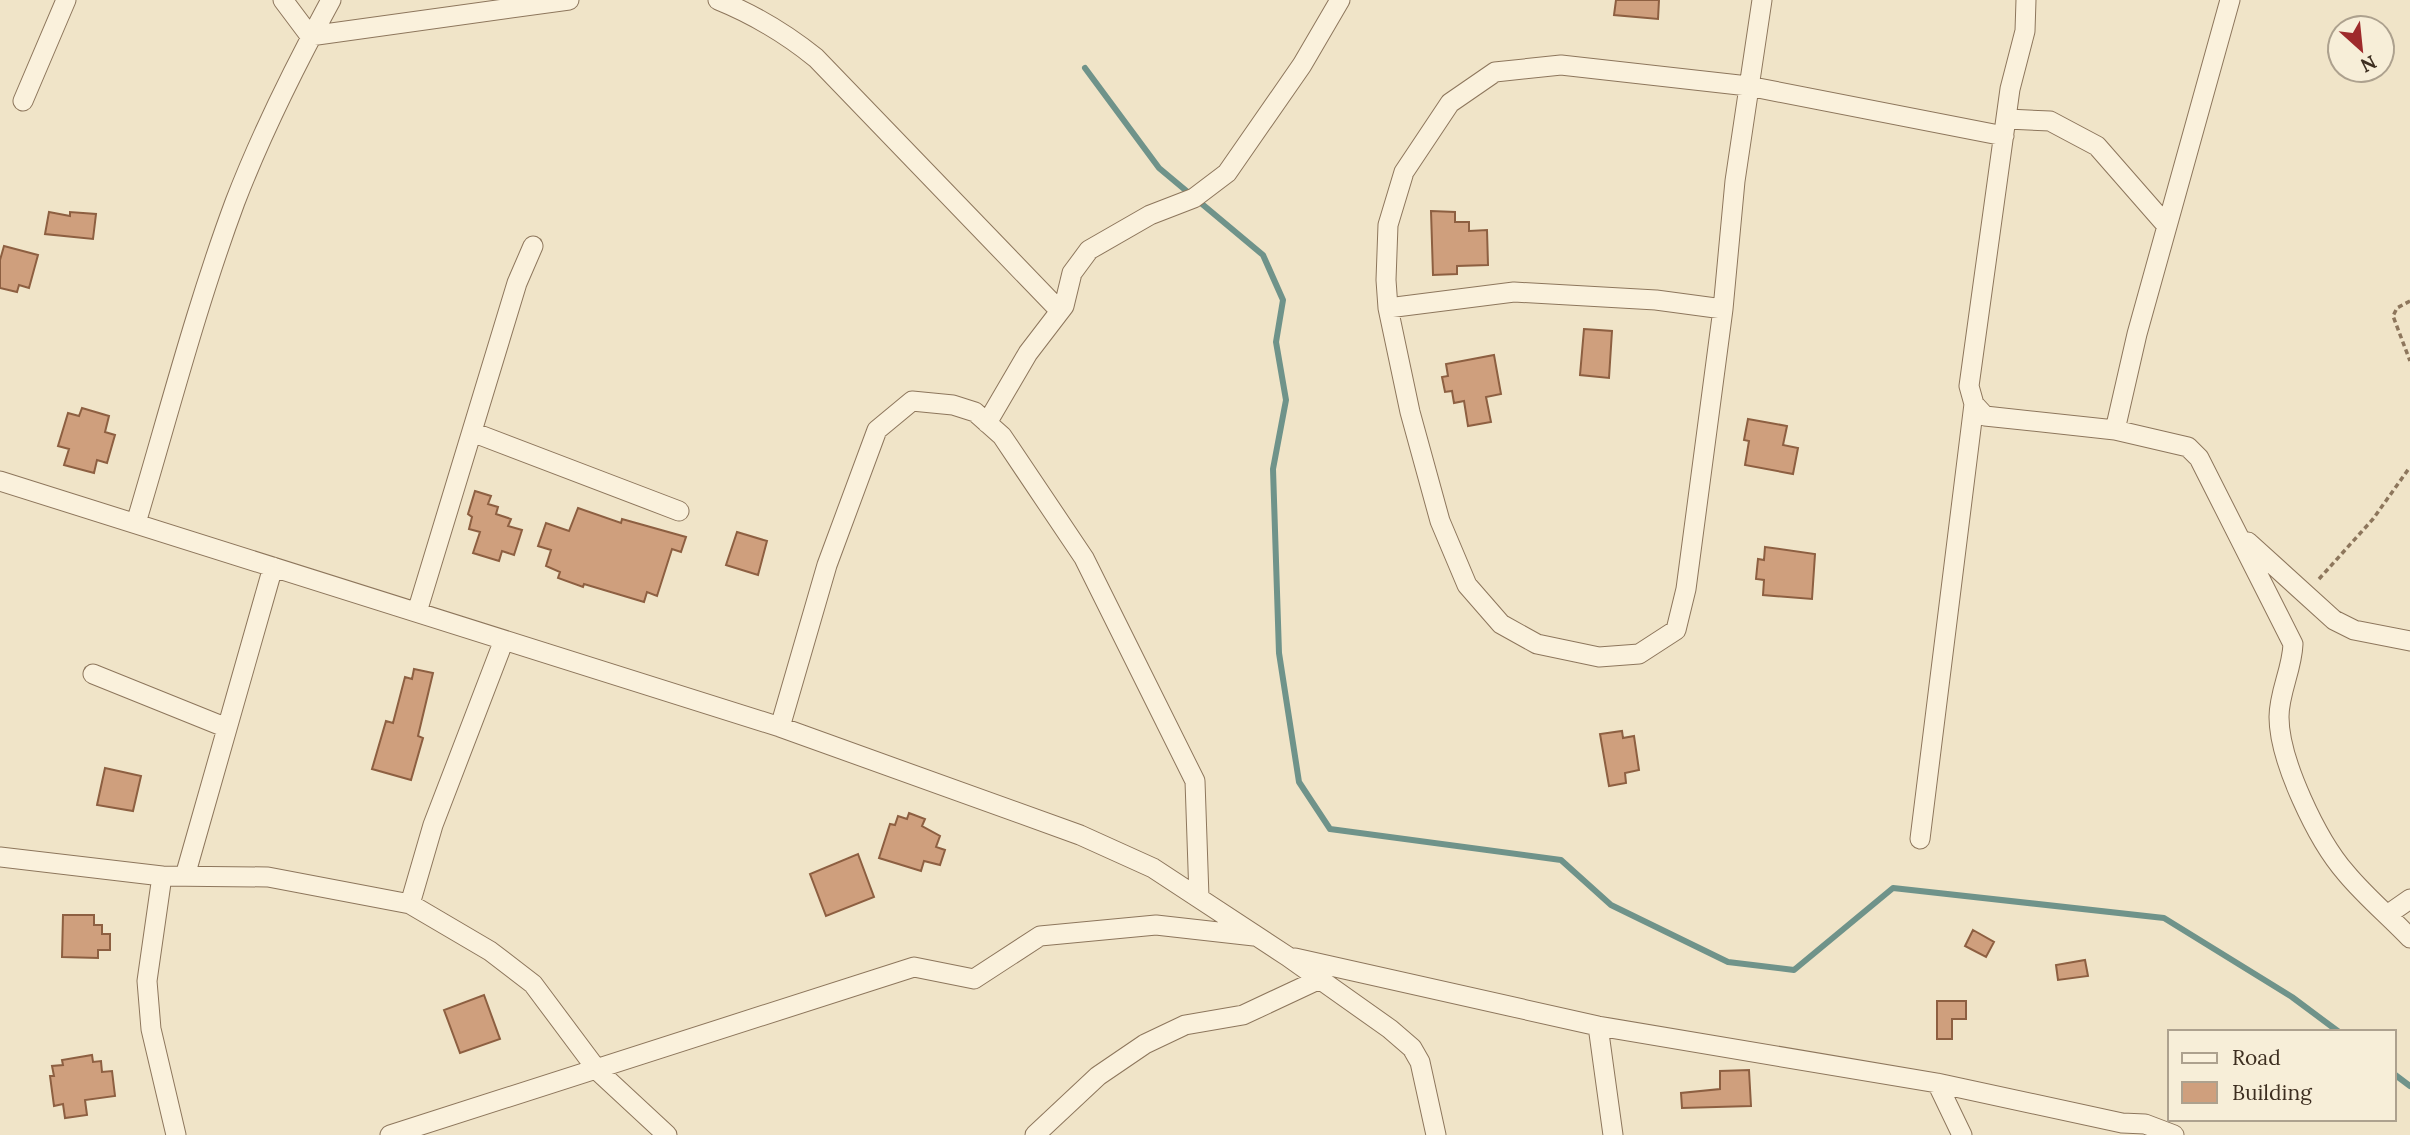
<svg xmlns="http://www.w3.org/2000/svg" width="2410" height="1135" font-family="Lora,serif">
<style>
.lines{fill:none;stroke-linecap:round;stroke-linejoin:round}
.stream{stroke:#6f938a;stroke-width:6}
.building{fill:#cf9f7d;stroke:#8d5f41;stroke-width:2}
.street-casing{stroke:#8d765c;stroke-width:21}
.path{stroke:#8d765c;stroke-width:3.5;stroke-dasharray:5 3.5;stroke-linecap:butt}
.street{stroke:#faf1dc;stroke-width:19}
</style>
<rect width="100%" height="100%" fill="#f0e4c8"/>
<g class="lines">
<!-- stream -->
<path class="stream" d="M1085 68 1159 168 1263 255 1283 300 1276 342 1286 400 1273 469 1279 653 1299 782 1330 829 1561 860 1611 905 1728 962 1794 970 1893 888 2164 918 2292 997 2339 1032
M2394 1074 2410 1086"/>
</g>
<!-- building -->
<path class="building" d="M1616 0H1659L1658 19 1614 15Z
M1431 211 1455 212V222H1469V231L1487 230 1488 265 1457 266V274L1433 275Z
M49 212 70 216V212L96 214 93 239 45 234Z
M4 246 38 255 29 288 19 285 17 292 0 288V260Z
M1584 329 1612 331 1609 378 1580 375Z
M1494 355 1501 394 1486 397 1491 422 1468 426 1464 401 1454 403 1452 391 1445 392 1442 377 1448 376 1446 364Z
M82 408 109 416 105 432 115 435 107 463 97 460 94 473 64 465 69 449 58 446 68 413 79 416Z
M1748 419 1787 426 1783 445 1798 448 1793 474 1745 465 1749 441 1744 440Z
M475 491 491 496 488 504 498 507 496 514 511 519 508 526 522 530 514 555 502 551 499 561 473 553 480 532 469 529 472 517 468 514Z
M578 508 621 523 622 519 686 537 681 552 672 549 657 596 647 592 644 602 584 584 583 587 558 578 560 572 546 566 551 550 538 546 546 523 569 531Z
M737 532 767 541 758 575 726 565Z
M1765 547 1815 554 1812 599 1763 595 1764 580 1756 579 1758 559 1764 560Z
M414 669 433 673 418 736 423 738 411 780 372 769 386 721 393 723 405 677 412 679Z
M1622 731 1623 738 1634 736 1639 770 1625 773 1626 783 1609 786 1600 734Z
M105 768 141 776 133 811 97 805Z
M909 813 925 819 922 826 940 836 936 847 945 850 940 865 924 861 921 871 879 858 890 824 895 825 898 816 907 819Z
M858 854 874 897 826 916 810 874Z
M63 915H94V925H102V934H110V950H98V958L62 957Z
M1973 930 1994 942 1986 957 1965 946Z
M2085 960 2088 976 2058 980 2056 965Z
M484 995 500 1039 460 1053 444 1010Z
M1937 1001H1966V1019H1952V1039H1937Z
M92 1055 93 1062 101 1061 102 1072 112 1071 115 1096 85 1100 87 1115 65 1118 63 1104 54 1106 50 1076H54L52 1066 63 1065 62 1060Z
M1749 1070 1751 1106 1682 1108 1681 1093 1720 1089V1071Z"/>
<g class="lines">
<defs>
<path id="street" d="M283 0 310 36 569 0
M718 0C755 15 785 33 816 58L1060 311
M1762 0 1735 181 1723 309 1686 589 1676 630 1639 654 1599 657 1537 644 1501 624 1467 585 1440 521 1410 412 1388 308 1386 280 1388 225 1404 172 1450 103 1495 72 1561 65 1748 86 2004 136
M2026 0 2025 31 2010 89 1969 386 1974 404 1985 416 2115 430 2188 447 2199 458 2293 644C2292 670 2279 692 2279 717 2279 760 2317 840 2346 873 2365 896 2389 916 2410 938
M23 101 66 0
M2007 119 2050 121 2097 146 2167 226
M1388 308 1514 292 1656 300 1723 309
M987 423 1028 353 1064 306 1072 273 1089 250 1150 215 1194 198 1227 173 1302 65 1340 0
M2115 430 2137 334 2230 0
M472 432 679 511
M0 481 780 727 1080 835 1153 868 1287 956 1390 1029 1412 1048 1420 1062 1436 1135
M136 523C168 416 196 307 235 202 262 132 295 66 331 0
M2248 542 2334 620 2354 630 2410 641
M417 612 517 283 533 246
M93 674 227 728
M780 727 827 565 877 430 912 401 953 405 975 412 1002 436 1084 558 1195 781 1199 897
M1920 839 1974 404
M0 857 162 876 268 877 410 904 490 951 533 984 598 1071 667 1135
M162 876 147 981 151 1029 176 1135
M185 876 273 567
M410 904 433 825 504 640
M2387 915 2410 899
M1295 958 1598 1026 1937 1083 2122 1123 2145 1124 2174 1135
M1598 1026 1613 1135
M1937 1083 1962 1135
M390 1135 914 967 974 979 1040 936 1156 925 1254 936
M1035 1135 1098 1076 1145 1044 1185 1025 1243 1015 1320 979"/>
</defs>
<!-- street casing -->
<use href="#street" class="street-casing"/>
<!-- path -->
<path class="path" d="M2410 301 2397 308 2393 316 2410 361
M2319 579 2373 519 2410 467"/>
<!-- street -->
<use href="#street" class="street"/>
</g>
<!-- legend -->
<rect x="2168" y="1030" width="228" height="91" fill="#f7eed8" stroke="#ada18e" stroke-width="2"/>
<rect x="2182" y="1053" width="35" height="10" fill="#faf1dc" stroke="#ada18e" stroke-width="2"/>
<text x="2232" y="1065" font-size="21" fill="#3d2e20">Road</text>
<rect x="2182" y="1082" width="35" height="21" fill="#cf9f7d" stroke="#ada18e" stroke-width="2"/>
<text x="2232" y="1100" font-size="21" fill="#3d2e20">Building</text>
<!-- north arrow -->
<g transform="translate(2361 49) rotate(153)"><circle r="33" fill="#f7eed8" stroke="#ada18e" stroke-width="2"/>
<path d="M0-5L12 26L0 18L-12 26Z" fill="#9e2a2b"/>
<text y="-10" font-size="19" font-weight="bold" text-anchor="middle" fill="#3d2e20">N</text>
</g>
</svg>
